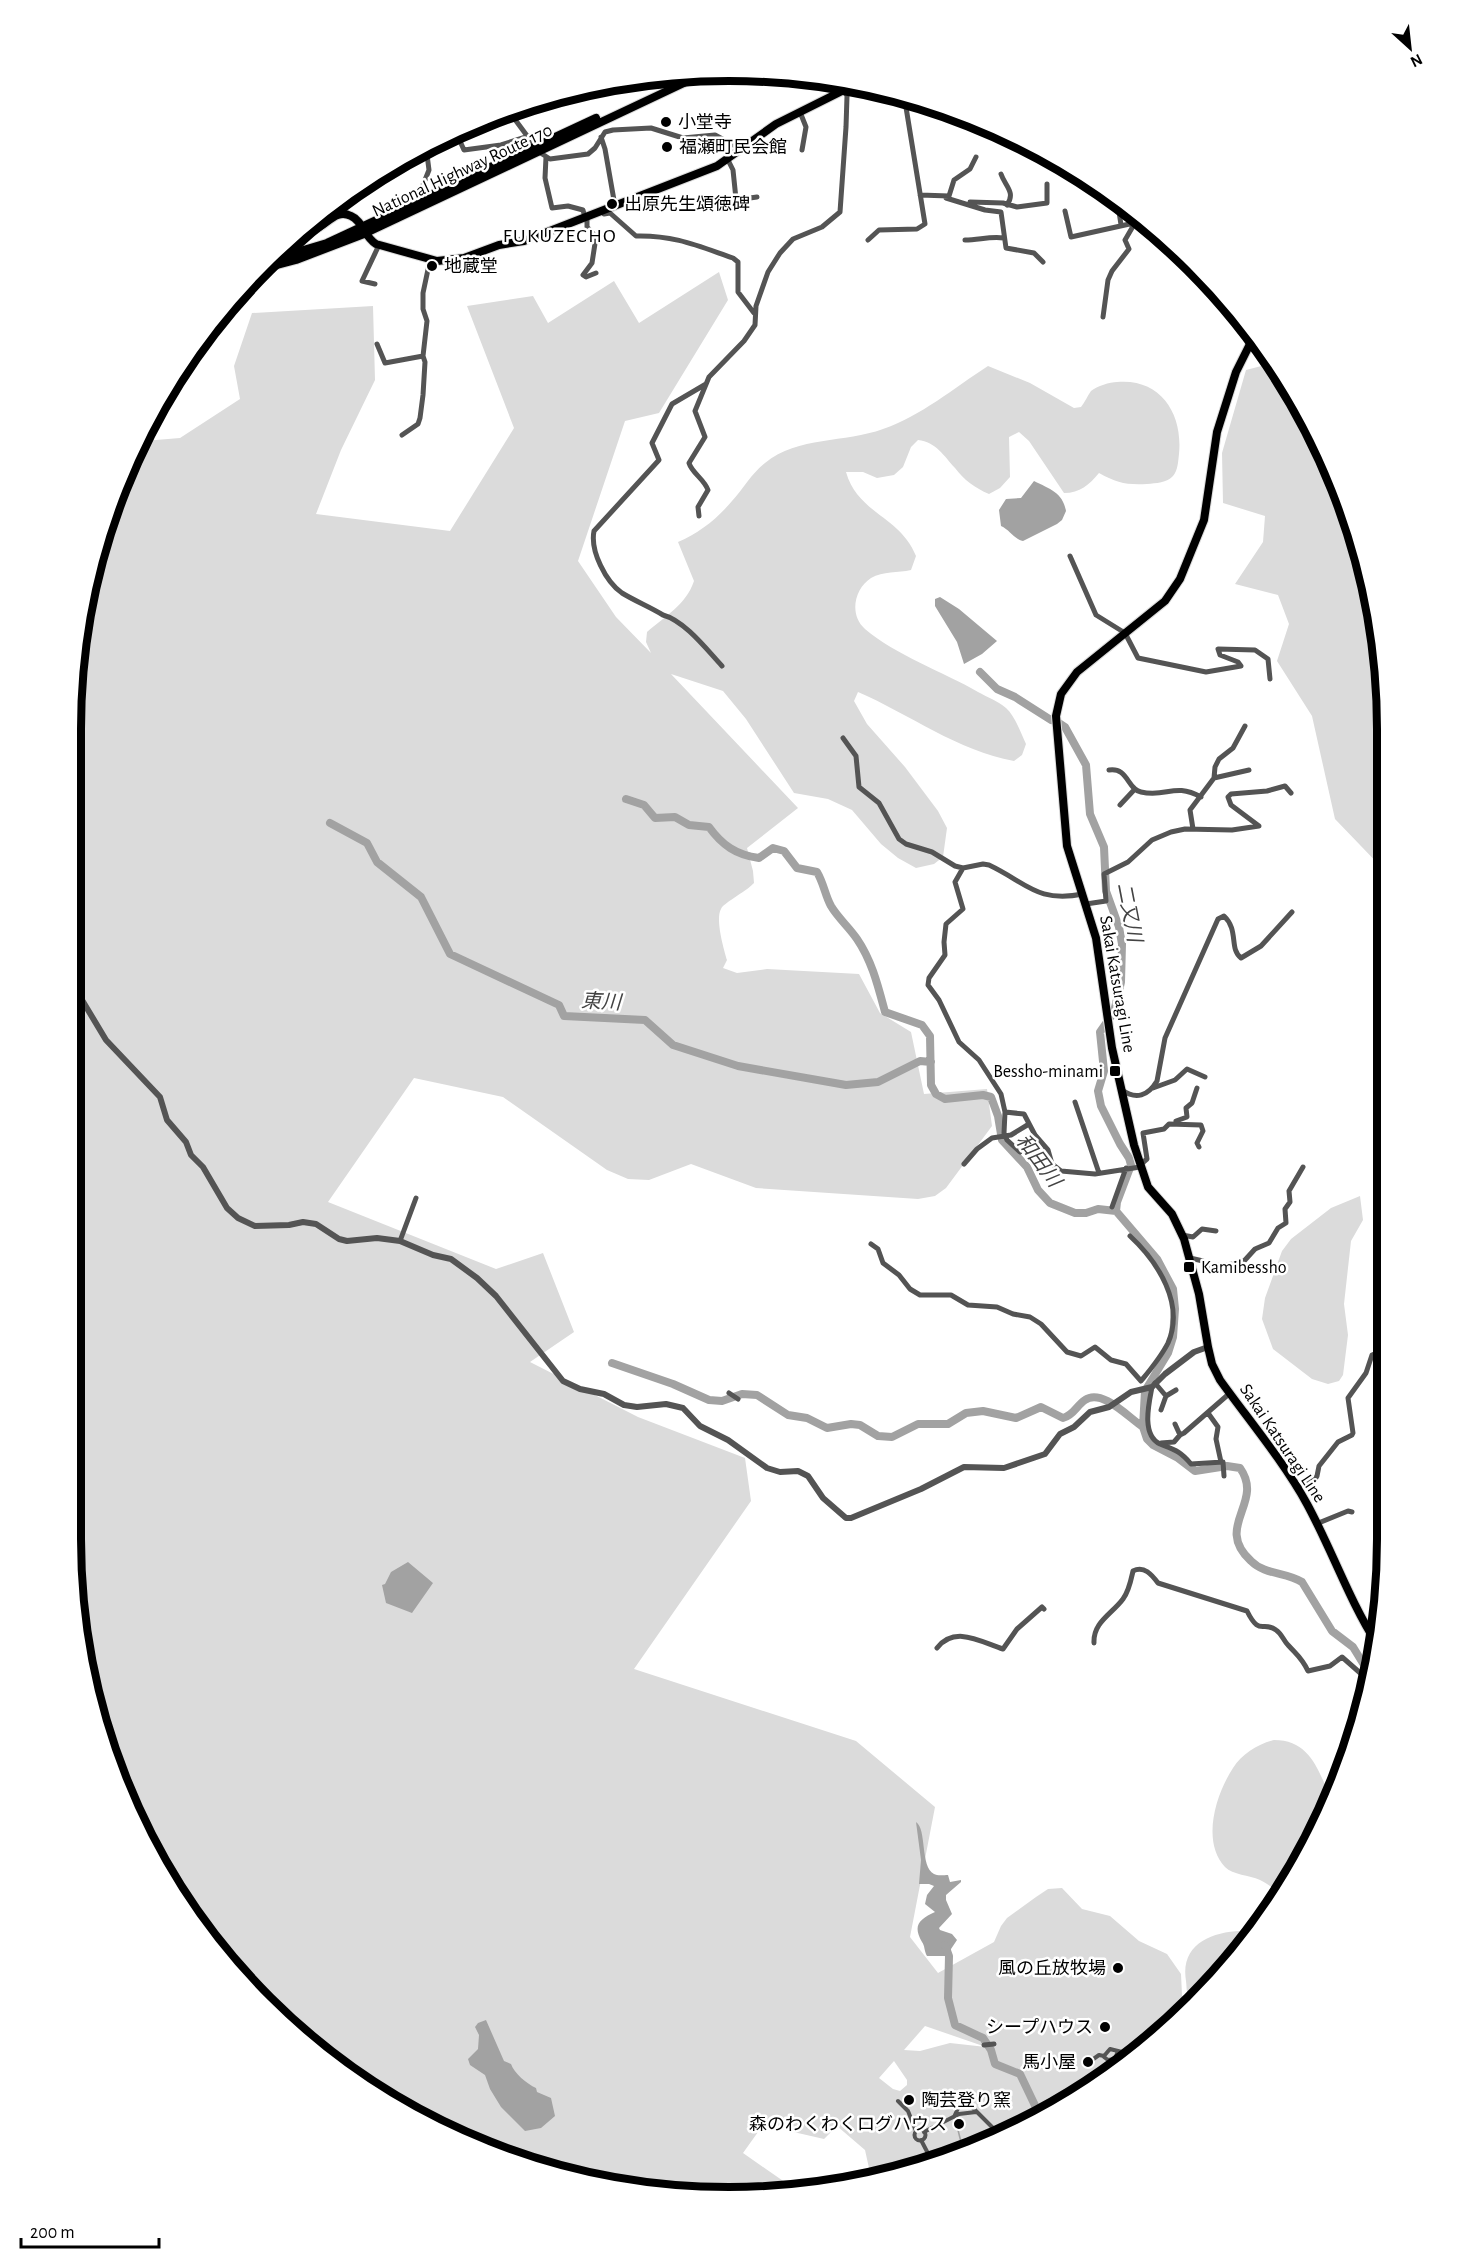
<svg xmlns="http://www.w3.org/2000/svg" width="1458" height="2268" font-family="'Alegreya Sans','Noto Sans JP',sans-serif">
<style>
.green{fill:#dbdbdb;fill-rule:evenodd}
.water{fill:#a2a2a2}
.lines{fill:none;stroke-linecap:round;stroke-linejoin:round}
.stream{stroke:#a2a2a2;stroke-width:1.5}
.river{stroke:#a2a2a2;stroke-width:8}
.primary-casing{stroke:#dbdbdb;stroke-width:10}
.trunk-casing{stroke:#dbdbdb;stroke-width:10}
.pedestrian{stroke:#545454;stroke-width:4}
.minor{stroke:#545454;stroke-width:5}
.tertiary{stroke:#545454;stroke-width:6}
.primary{stroke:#000;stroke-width:8}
.trunk{stroke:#000;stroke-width:8}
.poi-dot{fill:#000;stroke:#fff;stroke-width:2}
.labels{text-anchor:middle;stroke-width:5;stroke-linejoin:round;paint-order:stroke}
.poi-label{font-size:18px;fill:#000;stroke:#fff;text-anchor:start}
.street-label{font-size:18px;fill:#000;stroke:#fff}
.neighbourhood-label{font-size:20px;letter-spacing:1.5px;fill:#000;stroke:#fff}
.water-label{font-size:20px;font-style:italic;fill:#434343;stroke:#fff}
.rim{fill:none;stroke:#000;stroke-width:8}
</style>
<rect width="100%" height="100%" fill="#fff"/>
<!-- green -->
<path class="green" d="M719 272 728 300 659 413 625 421 578 561 616 617 651 653 646 642 647 632C665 616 686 605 694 581L678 542C699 533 717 519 732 501 743 489 752 473 765 463 798 436 845 443 883 429 921 416 954 388 988 366L1030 383 1074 408 1081 407C1085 402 1088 395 1091 391 1097 386 1110 382 1117 382 1161 378 1183 414 1179 454 1178 462 1178 470 1173 476 1167 483 1156 483 1147 484 1126 485 1117 483 1099 473 1089 485 1080 493 1064 493L1029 441 1019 432 1009 437 1010 477 1000 488 989 494C975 488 964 480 955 468 944 456 936 442 918 440L911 447 903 467 894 475 877 478 863 472H846C858 514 900 516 916 556L911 570C898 573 883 571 871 578 854 589 849 615 865 629 895 655 944 672 978 692 987 697 998 701 1006 708 1015 716 1021 733 1026 744L1022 755 1014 761C958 751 909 714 858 692L854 701 867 724 905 767 938 811 947 828 943 857 934 864 916 868 898 858 881 844 852 810 828 799 794 793 746 719 723 691 671 674 798 808 747 848 753 871 754 883C746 891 739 894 731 900 728 902 722 906 721 909 715 919 724 950 727 960L723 968 737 973 767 969 859 974 880 1013 911 1032 924 1094 987 1089 992 1126 946 1188 935 1196 918 1199 756 1188 691 1164 649 1180 628 1179 607 1170 503 1097 414 1078 328 1202 496 1269 543 1253 574 1332 530 1362 638 1417 745 1458 751 1501 634 1669 856 1741 935 1807 910 1937 938 1973 994 1942 1001 1926 1007 1918 1036 1897 1048 1889 1062 1888 1082 1909 1110 1916 1139 1941 1167 1954 1181 1974 1182 1995 1187 2009 1163 2034 1095 2087 1020 2130 900 2175 809 2192 869 2168 865 2150 837 2126 824 2139 763 2125 743 2153 799 2192 686 2196 517 2162 400 2109 328 2061 234 1973 182 1905 105 1750 76 1625V643L121 477 168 395 170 394 144 441 180 438 240 399 234 366 252 313 373 306 375 380 341 450 316 514 450 531 514 428 467 306 533 296 548 323 614 281 639 323ZM925 2026 986 2047 950 2043 920 2051 904 2050ZM894 2061 907 2080V2085L900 2091 893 2089 879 2078Z
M1273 363 1319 437 1365 558 1386 686 1385 871 1335 819 1312 716 1277 661 1289 624 1278 595 1235 584 1263 542 1265 516 1223 503 1222 453 1246 370Z
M1360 1196 1363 1220 1351 1241 1344 1304 1348 1335 1343 1375 1339 1381 1328 1384 1312 1379 1273 1349 1262 1319 1265 1298 1282 1251 1291 1239 1331 1208Z
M1274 1740C1311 1740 1318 1771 1332 1800L1279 1893C1273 1888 1266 1883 1260 1880 1249 1875 1233 1875 1225 1867 1201 1841 1216 1794 1233 1768 1242 1754 1258 1744 1274 1740Z
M1241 1931 1254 1935 1192 2003C1186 1997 1187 1989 1186 1981 1180 1945 1210 1932 1241 1931Z"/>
<!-- water -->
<path class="water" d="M1034 481C1050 489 1063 493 1066 511L1062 520 1057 524 1023 541C1014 539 1010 530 1001 526L999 510 1006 499 1021 498Z
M940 597 959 609 997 641 982 654 964 664 957 642 935 606V599Z
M408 1562 433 1583 412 1613 386 1603 382 1585 385 1584 391 1572Z
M916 1822C927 1829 920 1867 934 1874 937 1876 944 1875 948 1875L950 1882 961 1880V1882L946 1895V1900L952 1914 939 1928 940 1930 952 1934 957 1940 951 1949V1956H927C924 1951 925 1946 922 1942 912 1925 920 1919 935 1912L925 1904 927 1895 934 1886 929 1884H919L921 1860Z
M486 2020 504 2061 511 2064C514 2073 527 2084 536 2088L537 2092 551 2098 555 2116 541 2128 525 2131 501 2107 490 2089 485 2075 470 2065 468 2059 478 2049 479 2035 475 2027 478 2023Z"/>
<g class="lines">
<!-- stream -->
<path class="stream" d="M958 2130 963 2150"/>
<!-- river -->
<path class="river" d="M980 672 997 689 1015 697 1051 720
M1059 723 1065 727 1086 765 1090 814 1104 847 1106 891 1119 927 1122 944 1121 982 1114 1012 1100 1032 1104 1071 1098 1091 1101 1106 1120 1144 1129 1158 1131 1165 1117 1202 1116 1211
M626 799 644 805 655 818 675 817 689 825 709 827C722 845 736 855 759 858L773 848 784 851 797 868 817 872C824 884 825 895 831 906 838 918 849 927 857 939 872 961 878 986 885 1012L922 1025 930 1036 931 1085 936 1094 945 1099 983 1095 991 1097 998 1116 1002 1140 1027 1167 1038 1190 1050 1203 1075 1213H1086L1098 1209 1116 1211 1157 1259 1173 1289 1175 1309 1173 1337 1168 1353 1145 1391 1143 1427 1147 1439 1153 1445 1178 1458 1195 1471 1227 1466 1240 1468C1265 1503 1213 1526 1251 1561 1265 1575 1286 1572 1302 1582L1332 1631 1353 1647 1369 1673
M330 823 367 843 377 862 421 897 450 954 559 1005 564 1016 645 1020 673 1045 738 1066 846 1085 878 1082 920 1061 931 1062
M612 1363 673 1384 709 1400 722 1401 742 1394 757 1395 788 1415 807 1418 827 1428 851 1424 860 1425 878 1436 892 1437 918 1424H948L966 1413 983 1411 1016 1418 1041 1407 1063 1418C1074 1415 1076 1406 1085 1400 1102 1388 1129 1418 1143 1427
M945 1945 949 1956 948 1998 955 2025 983 2038 991 2050 995 2064 1020 2074 1041 2118"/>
<defs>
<path id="primary" d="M1255 334 1236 372 1217 432 1204 520 1180 579 1165 601 1077 672 1061 694 1056 716 1067 846 1096 938 1112 1048 1134 1145 1148 1187 1172 1214 1184 1239 1199 1294 1208 1347 1212 1364 1220 1380C1248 1419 1284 1462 1307 1504 1332 1550 1349 1600 1377 1644"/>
<path id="trunk" d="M298 231C303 231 308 232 313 230 327 226 335 208 351 216 363 221 364 237 376 244L437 261 464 258 499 245 524 241 717 166 776 124 854 85
M270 260 327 243 596 118
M262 269 296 260 364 234 703 74"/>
</defs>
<!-- primary casing -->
<use href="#primary" class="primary-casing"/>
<!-- trunk casing -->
<use href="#trunk" class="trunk-casing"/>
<!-- pedestrian -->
<path class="pedestrian" d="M1104 2057 1108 2060 1115 2059 1118 2051
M1092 2060 1099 2055 1104 2056 1110 2049 1130 2054
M1129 2060C1129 2040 1158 2024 1176 2021
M898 2101 908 2111 916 2131
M954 2117 959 2106 969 2104 1002 2137
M914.5 2135a5.5 5.5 0 1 1 11 0a5.5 5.5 0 1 1-11 0Z
M924 2132 959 2114 976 2112
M921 2140 933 2163"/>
<!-- minor -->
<path class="minor" d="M508 110 539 152 550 159 588 154 595 148 605 132 613 130 651 128 683 138 715 135 741 149
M945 110 946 112
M800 112 806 127 802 150
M601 137 605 149 615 206
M459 139 464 150 501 145 529 136
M546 157 545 178 552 208 568 206 583 210 585 218
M728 160 733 170 736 199
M1001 174C1005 186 1016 192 1007 205
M920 195 949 196 954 180 970 169 976 157
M946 198 985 210 1001 212 1006 248 1034 253 1043 262
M1117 198 1121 225
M422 199 421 190 429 170 426 147
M970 202 1003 203 1017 207 1047 203V184
M700 205 757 197
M1065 211 1071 237 1134 223
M604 214 610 213 636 236C674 235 698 246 733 258L738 262V292L754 313
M587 217V227L596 237 592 263 583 275 586 277 596 273
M868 240 879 230 917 229 925 224 904 95
M965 240C979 240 990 236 1004 238
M375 284 362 281 379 245
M1103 317 1108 280 1112 271 1129 249 1125 240 1139 216
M377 344 385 363 423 356
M706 384 672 404 652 443 659 460 594 531C590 551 606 582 622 593 635 601 650 607 663 615 685 621 707 650 722 666
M402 435 418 424 420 418 423 395 425 362 423 356 427 321 423 309V293L430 260
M699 516 698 507 708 490C704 479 692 473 689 463L705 437 695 411 709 377 744 341 755 325 756 306 768 272 780 253 793 239 822 227 840 212 846 127 847 96 844 90
M1070 556 1096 615 1125 633 1138 658 1206 672 1241 666 1238 662 1220 655 1218 649 1255 650 1268 659 1270 679
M843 738 856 756 859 787 879 803 899 839 906 844 932 852 955 866 963 868 983 864 989 865C1027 883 1037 903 1083 894
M1109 770C1128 767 1127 789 1141 792 1167 798 1174 782 1201 797
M1214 778 1249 770
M1120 805 1134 790
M1193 829 1190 810 1214 778 1215 767 1219 759 1233 748 1245 726
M963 868 955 882 963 909 946 924 944 942 945 955 929 978 928 985 939 1000 959 1042 979 1060 1001 1094 1005 1112 1004 1133 1007 1140 1020 1152
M1086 904 1106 901 1104 874 1128 862 1152 840 1171 832 1185 829 1232 830 1259 826 1231 805 1228 797 1231 794 1267 791 1285 786 1291 793
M1153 1088 1175 1080 1187 1069 1205 1077
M1122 1090C1136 1100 1148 1096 1157 1081L1165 1038 1218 919 1224 916C1239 930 1229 949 1241 958L1261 946 1292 912
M1075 1102 1099 1173
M1005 1112 1024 1114 1035 1135 1048 1150 1052 1164 1061 1171 1095 1174 1140 1167
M1176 1121 1187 1117 1186 1108 1192 1103 1197 1088
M964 1164 977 1149 992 1138 1011 1135 1029 1124
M1140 1165 1147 1159 1143 1133 1164 1129 1169 1124 1201 1125 1203 1131 1197 1143 1199 1147
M1112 1207 1126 1168
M1182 1235 1193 1237 1202 1229 1216 1231
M400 1241 416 1198
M871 1244 878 1249 883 1263 899 1275 910 1289 920 1295H951L968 1305 997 1307 1013 1314 1030 1317 1041 1324 1067 1352 1081 1356 1095 1347 1111 1360 1126 1364 1141 1381C1150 1370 1161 1357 1168 1343 1185 1304 1158 1262 1130 1236
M1190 1258 1203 1261 1211 1266 1234 1264 1245 1260 1255 1249 1269 1243 1278 1228 1286 1223 1285 1209 1290 1202 1289 1191 1303 1167
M1155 1383 1166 1396
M1152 1387C1149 1403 1141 1435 1160 1444 1175 1450 1180 1451 1191 1464L1223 1462 1224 1476
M729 1393 738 1399
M1161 1410 1166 1396 1176 1390
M1208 1413 1218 1427 1216 1439 1221 1462
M1175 1424 1180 1435 1184 1433 1230 1393
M1161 1443 1174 1442 1180 1435
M1297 1487 1315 1479 1317 1476 1319 1466 1338 1442 1352 1435 1353 1433 1348 1398 1366 1373 1372 1355 1379 1352 1383 1353
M1316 1524 1348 1511 1352 1512
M1094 1643C1093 1622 1112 1614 1123 1599 1129 1591 1131 1580 1133 1571 1144 1565 1152 1575 1158 1583L1247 1611C1260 1637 1262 1620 1276 1630 1282 1634 1283 1640 1288 1645 1297 1655 1302 1658 1308 1671L1330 1666 1342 1657 1367 1679
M937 1648C955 1625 981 1642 1003 1649L1017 1629 1042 1607 1044 1609
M984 2045 994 2044"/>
<!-- tertiary -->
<path class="tertiary" d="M76 990 106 1040 160 1097 167 1120 186 1142 191 1155 203 1167 227 1208 238 1218 255 1226 289 1225 303 1222 316 1224 339 1239 347 1241 377 1238 400 1241 433 1255 451 1259 477 1278 496 1296 563 1381 580 1389 604 1394 624 1405 637 1407 666 1404 683 1408 700 1426 728 1440 767 1468 780 1472 798 1471 808 1476 823 1498 846 1518H851L921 1489 964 1467 1004 1468 1045 1454 1060 1434 1074 1427 1090 1412 1109 1407 1131 1392 1152 1387 1165 1374 1194 1352 1208 1347"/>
<!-- primary -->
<use href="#primary" class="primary"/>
<!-- trunk -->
<use href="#trunk" class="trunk"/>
</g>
<!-- markers -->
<g class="poi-dot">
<circle cx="666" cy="122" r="6"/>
<circle cx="667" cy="147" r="6"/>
<circle cx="612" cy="204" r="6"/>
<circle cx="432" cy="266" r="6"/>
<rect x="1109" y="1065" width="12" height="12" rx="3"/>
<rect x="1183" y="1261" width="12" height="12" rx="3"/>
<circle cx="1118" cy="1968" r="6"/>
<circle cx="1105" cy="2027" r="6"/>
<circle cx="1088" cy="2062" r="6"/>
<circle cx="909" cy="2100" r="6"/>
<circle cx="959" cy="2124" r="6"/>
</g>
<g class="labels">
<!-- poi labels -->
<g class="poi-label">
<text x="678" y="128">小堂寺</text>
<text x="679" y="153">福瀬町民会館</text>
<text x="624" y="210">出原先生頌徳碑</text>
<text x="444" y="272">地蔵堂</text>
<text x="1103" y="1077" text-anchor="end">Bessho-minami</text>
<text x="1201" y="1273">Kamibessho</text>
<text x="1106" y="1974" text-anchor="end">風の丘放牧場</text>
<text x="1093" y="2033" text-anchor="end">シープハウス</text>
<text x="1076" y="2068" text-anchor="end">馬小屋</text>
<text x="921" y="2106">陶芸登り窯</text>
<text x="947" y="2130" text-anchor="end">森のわくわくログハウス</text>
</g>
<!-- street labels -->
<g class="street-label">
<text transform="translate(462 170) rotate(-25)" y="6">National Highway Route 170</text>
<text transform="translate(1118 984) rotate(80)" y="6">Sakai Katsuragi Line</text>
<text transform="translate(1283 1443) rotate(56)" y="6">Sakai Katsuragi Line</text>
</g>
<!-- neighbourhood labels -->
<g class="neighbourhood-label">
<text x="560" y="242">FUKUZECHO</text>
</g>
<!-- water labels -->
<g class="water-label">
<text transform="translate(1130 912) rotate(79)" y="7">二又川</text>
<text transform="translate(601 1001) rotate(3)" y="7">東川</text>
<text transform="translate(1039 1160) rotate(53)" y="7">和田川</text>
</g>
</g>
<!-- crop -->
<path d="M0 0H1458V2268H0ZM729 81H729A648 648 0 0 1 1377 729V1539A648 648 0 0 1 729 2187H729A648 648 0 0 1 81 1539V729A648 648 0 0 1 729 81Z" fill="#fff" fill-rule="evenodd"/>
<path class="rim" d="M729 81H729A648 648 0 0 1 1377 729V1539A648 648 0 0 1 729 2187H729A648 648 0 0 1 81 1539V729A648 648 0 0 1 729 81Z"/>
<!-- north arrow -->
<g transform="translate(1410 48) rotate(153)" stroke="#ffffff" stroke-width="4.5" paint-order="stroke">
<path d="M0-4.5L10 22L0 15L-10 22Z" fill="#000000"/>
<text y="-9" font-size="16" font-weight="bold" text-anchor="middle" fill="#000000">N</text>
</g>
<!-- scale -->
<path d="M21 2238v9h138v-9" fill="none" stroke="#000000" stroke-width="3"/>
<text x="30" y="2238" font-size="18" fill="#000000" stroke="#ffffff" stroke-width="4.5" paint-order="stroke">200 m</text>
</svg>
